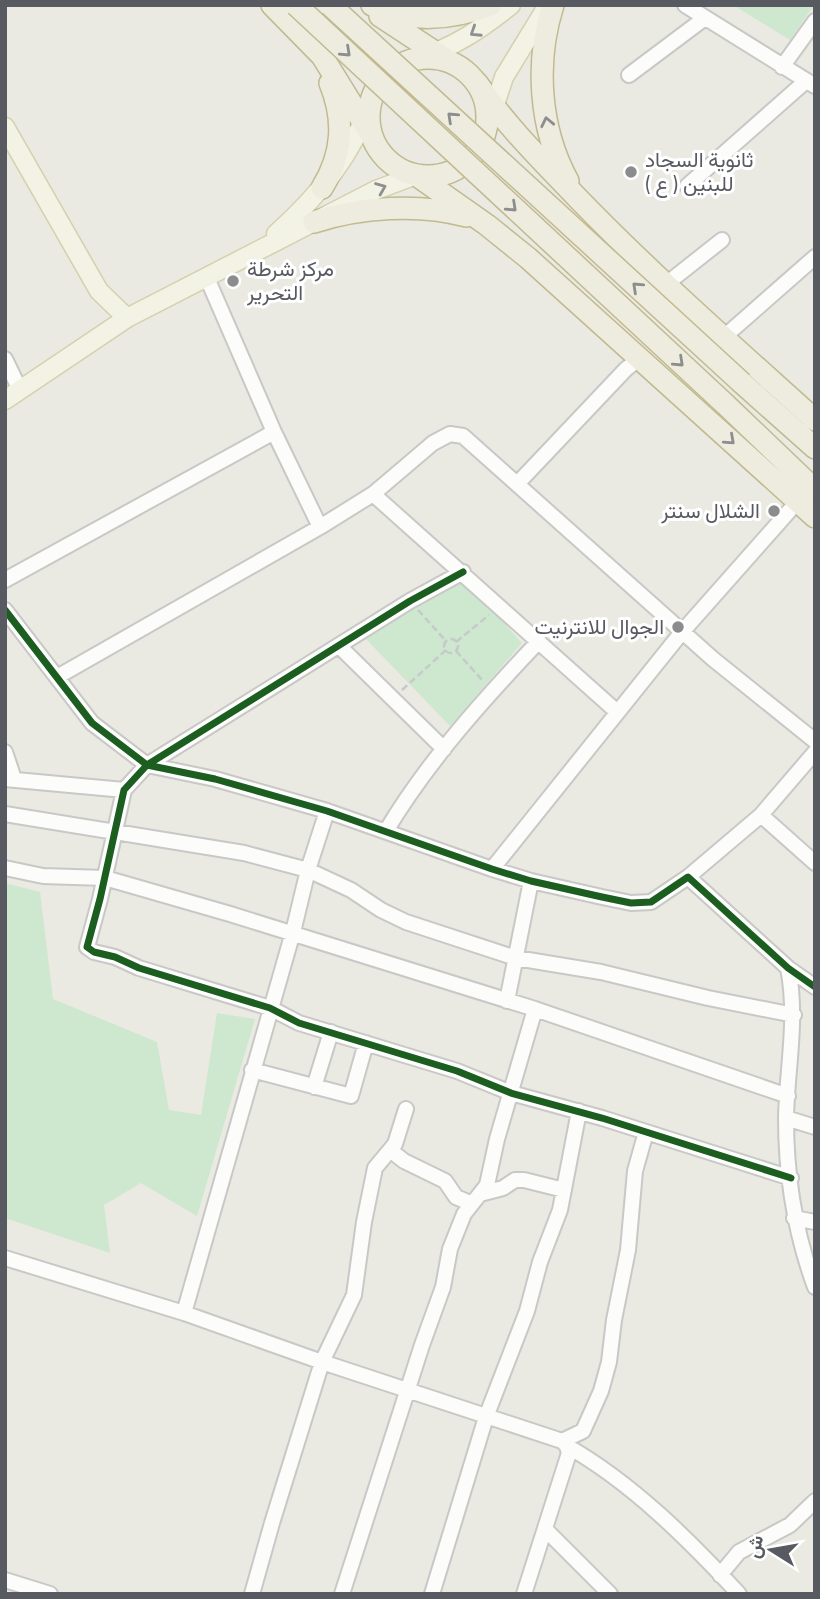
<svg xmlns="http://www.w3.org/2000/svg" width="820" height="1599" font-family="'Titillium Web',Vazirmatn,sans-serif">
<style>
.green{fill:#cee8cf}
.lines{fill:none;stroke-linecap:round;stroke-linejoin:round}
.minor-casing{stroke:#c8c8c7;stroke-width:18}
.major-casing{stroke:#d5d0ad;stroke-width:21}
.highway-casing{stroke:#c1ba90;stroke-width:24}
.path{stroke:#c5cbc9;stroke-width:2.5;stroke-dasharray:7 3.5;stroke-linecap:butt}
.minor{stroke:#fcfcfb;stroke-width:14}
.major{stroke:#f2f2e5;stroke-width:18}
.highway{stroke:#eeecde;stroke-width:21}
.highway-bridge-casing{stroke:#c1ba90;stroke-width:24;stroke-linecap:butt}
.highway-bridge{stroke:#eeecde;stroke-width:21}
.cycleway-casing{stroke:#fff;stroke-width:11}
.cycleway{stroke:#1b5e20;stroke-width:7}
.oneway{stroke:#8e8f8f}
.oneway2{stroke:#8c8d8d}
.poi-dot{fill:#8b8c8e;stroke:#fff;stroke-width:2.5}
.labels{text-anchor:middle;stroke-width:6;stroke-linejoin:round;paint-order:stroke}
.poi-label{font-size:21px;fill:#585a61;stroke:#fff;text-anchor:start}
</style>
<rect width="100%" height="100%" fill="#eae9e2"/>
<!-- green -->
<path class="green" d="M733 5H814L790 40Z
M465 580 522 643 450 726 363 636Z
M5 883 40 892 53 999 157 1042 169 1110 201 1115 217 1013 255 1019 197 1216 141 1183 104 1205 110 1253 5 1218Z"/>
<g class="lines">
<defs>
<path id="minor" d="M685 5 815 86
M782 67 815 21
M629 75 705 18
M687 186 806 81
M207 278 274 432 320 527
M665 285 722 240
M724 337 815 257
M5 359 20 390
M518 483 626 369 640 358
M373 494 616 711
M463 572 410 601 147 765 124 790 100 899 87 947 94 952 115 957 139 968 270 1008 299 1023 457 1071 511 1093 602 1118 791 1178
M5 580 274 432
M5 610 92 723 147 765 215 779 327 811 492 869 531 881 602 897 631 903 651 902 688 877 788 968 815 987
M339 646 444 749
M57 677 320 527 373 494 433 443 450 434 463 436 713 659 815 741
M5 752 14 779
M5 779 124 790
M5 814 244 853 308 870 351 890 381 910 406 922 516 958 601 972 708 998 794 1015
M761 815 815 863
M386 831C428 761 483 700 539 641
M5 868 43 876 105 878 230 914 535 1009 788 1096
M492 869 682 632 798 501
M688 877 761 815 815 752
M788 968C798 1019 787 1067 786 1118 786 1176 795 1233 815 1287
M507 1001 531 881
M252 1070 351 1096 366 1043
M314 1087 331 1032
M786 1118 815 1127
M390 1150 404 1161 445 1181 456 1197 472 1204
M480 1194 503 1188 515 1180H524L564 1190
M794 1218 815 1222
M5 1258 184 1313 322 1362 562 1441 567 1446 569 1453 524 1594
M184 1313 293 932 308 870 327 811
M562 1441 583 1431 601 1391 609 1362 614 1320 628 1250 635 1171 646 1132
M567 1446C632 1483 688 1539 739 1594
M545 1529 610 1594
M720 1575 739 1552 790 1525 815 1501
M5 1580 50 1594
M252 1594 272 1523 322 1362 354 1295 364 1222 375 1168 395 1144 406 1109
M342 1594 422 1345 443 1287 450 1249 464 1214 487 1185 497 1139 535 1009
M432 1594 486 1417 527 1311 540 1262 560 1210 579 1111"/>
<path id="major" d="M416 59C453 48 481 29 511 5
M5 127 99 291 127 318
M486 132 504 77 548 5
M276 234C318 196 353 155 371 101
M5 400 127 318 376 190 416 175"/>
<path id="highway" d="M272 5 322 56 369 132
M372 5C412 23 449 20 491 5
M553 5C535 62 539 128 568 181
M380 16 444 58
M369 117a59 59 0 1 1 118 0a59 59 0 1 1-118 0Z
M477 83C503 121 535 154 567 187 645 269 731 344 815 420
M416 175 487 225 528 258 815 517
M322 188C343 154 345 120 330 83
M314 222C360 207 419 203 466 216
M742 383 815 448
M725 404 815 490"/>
</defs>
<!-- minor casing -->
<use href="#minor" class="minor-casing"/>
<!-- major casing -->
<use href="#major" class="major-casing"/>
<!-- highway casing -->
<use href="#highway" class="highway-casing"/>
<!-- path -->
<path class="path" d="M418 610 446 641
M444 646a7 7 0 1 1 14 0a7 7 0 1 1-14 0Z
M456 642 489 615
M456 651 484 682
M402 690 446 650"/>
<!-- minor -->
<use href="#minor" class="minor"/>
<!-- major -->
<use href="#major" class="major"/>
<!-- highway -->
<use href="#highway" class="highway"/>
<defs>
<path id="highway-bridge" d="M296 5 725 404
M330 5 742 383"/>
</defs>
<!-- highway-bridge casing -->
<use href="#highway-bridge" class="highway-bridge-casing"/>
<!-- highway-bridge -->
<use href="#highway-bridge" class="highway-bridge"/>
<defs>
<path id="cycleway" d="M463 572 410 601 147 765 124 790 100 899 87 947 94 952 115 957 139 968 270 1008 299 1023 457 1071 511 1093 602 1118 791 1178
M5 610 92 723 147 765 215 779 327 811 492 869 531 881 602 897 631 903 651 902 688 877 788 968 815 987"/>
</defs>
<!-- cycleway casing -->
<use href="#cycleway" class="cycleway-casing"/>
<!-- cycleway -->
<use href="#cycleway" class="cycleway"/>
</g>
<!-- one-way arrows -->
<defs><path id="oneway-chevron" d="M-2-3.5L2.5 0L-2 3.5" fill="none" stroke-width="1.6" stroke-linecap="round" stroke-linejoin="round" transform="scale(1.75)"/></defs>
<g class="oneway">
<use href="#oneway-chevron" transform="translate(475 32) rotate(147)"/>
<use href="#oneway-chevron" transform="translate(381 188) rotate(-22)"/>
</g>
<g class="oneway2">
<use href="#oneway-chevron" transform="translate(346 52) rotate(43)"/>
<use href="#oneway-chevron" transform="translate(452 117) rotate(-137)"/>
<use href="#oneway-chevron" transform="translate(547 122) rotate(-102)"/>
<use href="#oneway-chevron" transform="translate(512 207) rotate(43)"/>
<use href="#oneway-chevron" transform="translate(637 287) rotate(-137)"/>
<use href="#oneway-chevron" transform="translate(679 362) rotate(43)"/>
<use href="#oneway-chevron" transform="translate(730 440) rotate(42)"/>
</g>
<!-- markers -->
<g class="poi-dot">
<circle cx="631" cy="172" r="7"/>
<circle cx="233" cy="281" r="7"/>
<circle cx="774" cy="511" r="7"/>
<circle cx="678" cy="627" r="7"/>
</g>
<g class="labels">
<!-- poi labels -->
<g class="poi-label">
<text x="645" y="167">ثانوية السجاد<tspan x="645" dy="24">( ع ) للبنين</tspan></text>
<text x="247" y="276">مركز شرطة<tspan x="247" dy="24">التحرير</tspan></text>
<text x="760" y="518" text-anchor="end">الشلال سنتر</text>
<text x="664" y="634" text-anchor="end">الجوال للانترنيت</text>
</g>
</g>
<!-- border -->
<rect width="820" height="1599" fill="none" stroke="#585a61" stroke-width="14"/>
<!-- north arrow -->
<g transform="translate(771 1550) rotate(281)" stroke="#ffffff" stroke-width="5" paint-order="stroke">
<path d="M0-5L12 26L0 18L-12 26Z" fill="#585a61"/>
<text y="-10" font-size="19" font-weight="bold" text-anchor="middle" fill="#585a61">ش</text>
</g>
</svg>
